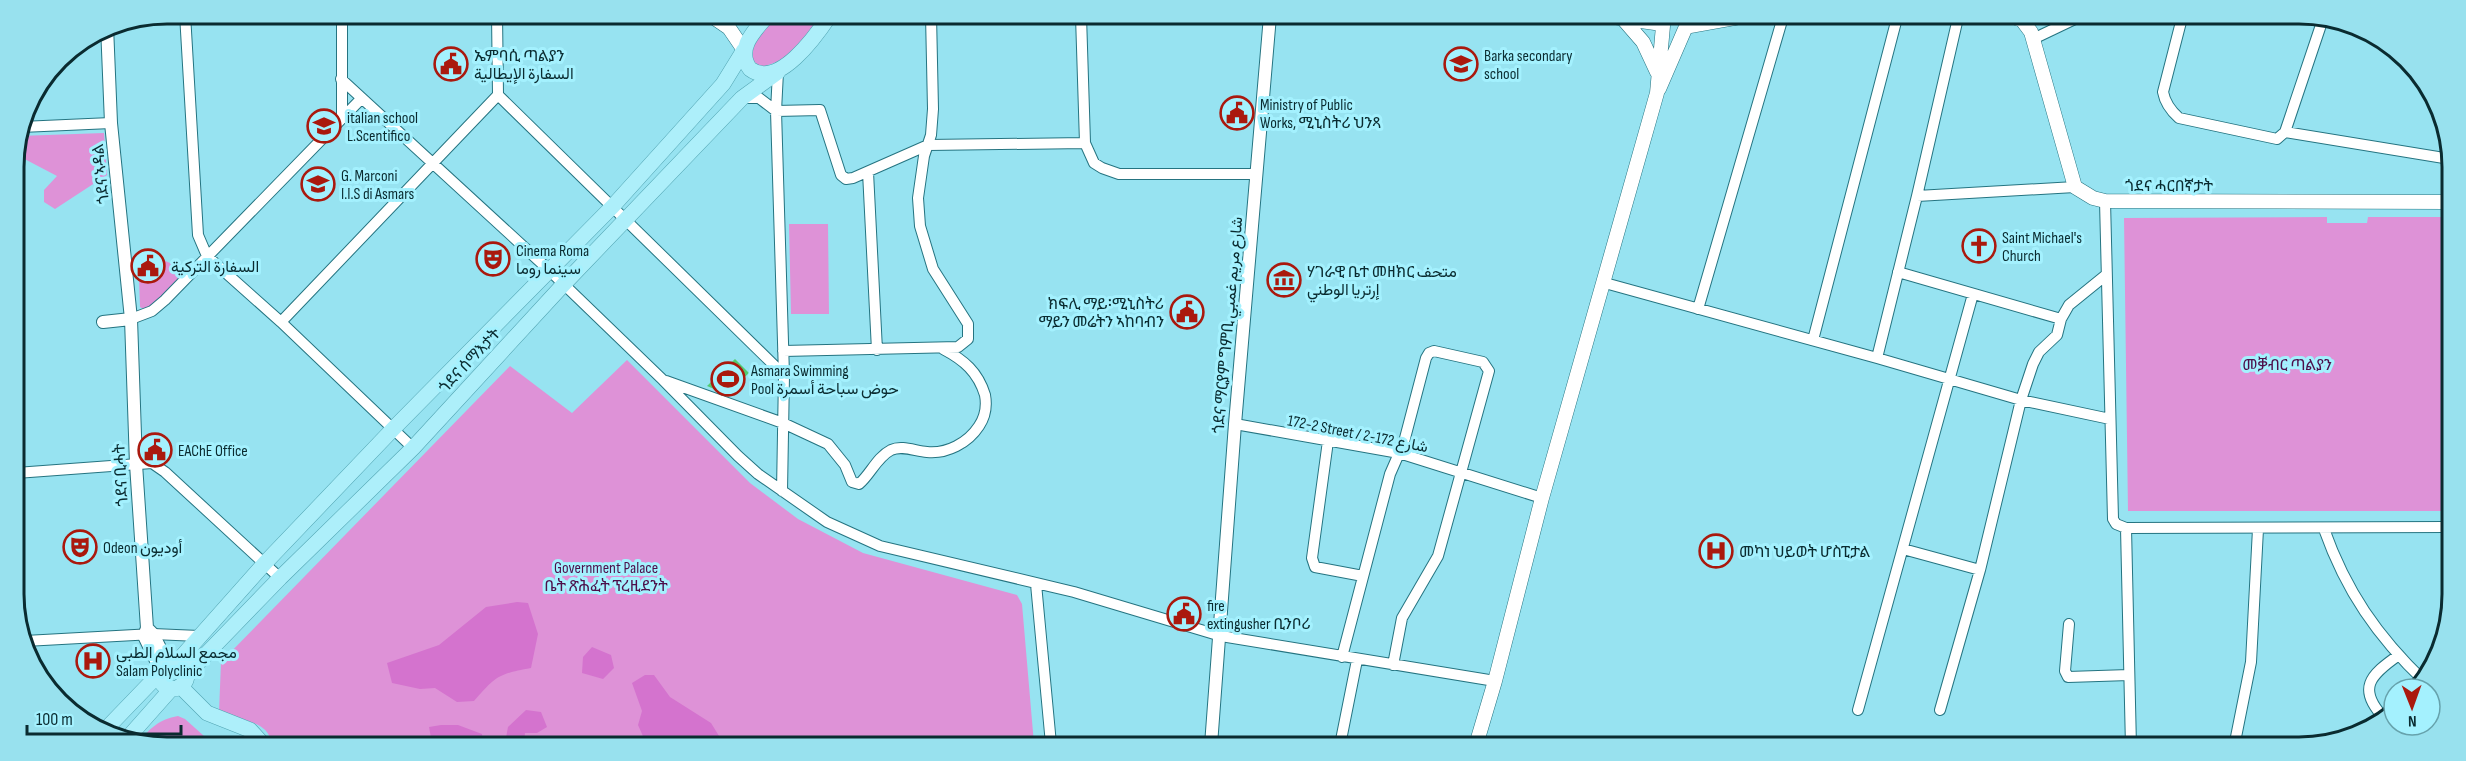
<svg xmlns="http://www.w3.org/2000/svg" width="2466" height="761" font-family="'Sofia Sans Condensed',Vazirmatn,'Noto Sans Ethiopic',sans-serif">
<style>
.green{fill:#de92d7}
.forest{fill:#d473ce}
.water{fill:#51cb73}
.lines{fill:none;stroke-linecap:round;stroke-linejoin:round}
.minor-casing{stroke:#257481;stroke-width:12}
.tertiary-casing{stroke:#257481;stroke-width:14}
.secondary-casing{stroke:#257481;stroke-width:15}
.primary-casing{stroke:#50a3b1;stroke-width:16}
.minor{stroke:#fff;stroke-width:10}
.tertiary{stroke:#fff;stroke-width:12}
.secondary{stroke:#fff;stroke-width:14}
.primary{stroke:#adeffa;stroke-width:15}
.labels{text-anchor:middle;stroke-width:6;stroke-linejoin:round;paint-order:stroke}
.poi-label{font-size:16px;fill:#0a2b30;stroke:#a4f1fe;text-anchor:start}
.street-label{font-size:16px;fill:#0a2b30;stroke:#a4f1fe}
.park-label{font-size:16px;fill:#4d0f4a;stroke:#a4f1fe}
.rim{fill:none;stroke:#0a2b30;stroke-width:3}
</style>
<rect width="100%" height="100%" fill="#97e3f1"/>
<!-- green -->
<path class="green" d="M777 15H819C810 40 786 62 761 67L752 60V46Z
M104 133 107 175 55 209 44 202V190L57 176 15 154 19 136Z
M2327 217V223H2367L2368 217H2449L2448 511H2128L2124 218Z
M789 224H828L829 314H791Z
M158 258 187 270 149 312 140 307 139 278 159 277V271L162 270Z
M627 360 750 483 798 519 863 553 1017 595 1022 604 1034 744 272 743C266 717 237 723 219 712L221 662 510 366 572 413Z
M178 716 185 719 204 736H236L247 742H138C150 729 159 719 178 716Z"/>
<!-- forest -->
<path class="forest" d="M517 602 528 603 538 634 531 668C498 674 496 676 474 701L457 702 435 688 420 689 392 683 387 663 439 645 486 607Z
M592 647 611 655 614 668 603 679 582 673 583 657Z
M645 675H654L670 697 711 723 724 744 646 743 638 725 642 711 632 683Z
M526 710 541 712 547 727 537 733H525L524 743H505L508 727Z
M441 725H458L482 734 483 743H432L429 727Z"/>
<!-- water -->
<path class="water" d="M735 359 749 373 726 394 707 386Z"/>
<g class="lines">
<defs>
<path id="minor" d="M185 14 198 235 207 256 281 322 413 448
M342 14V119
M1081 16 1085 143 1094 163 1102 168 1119 174H1256
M2182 18 2163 92C2165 103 2170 110 2179 118L2277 139 2285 132 2323 19
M2033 39 2077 18
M778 72 776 111 784 375 782 491
M341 79 549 270 663 380 738 456 758 474 827 522 880 546 1074 592 1221 636 1495 681
M498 95 784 375
M742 98H759L776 111 820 110 841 175 846 179 853 178 928 145 1085 143
M21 127 111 123
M2285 132 2450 159
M868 172 877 350
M1917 196 2075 187
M2105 201 2113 519 2116 524 2126 528 2131 747
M1898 272 2061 319
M1605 283 1877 358 2021 400 2110 419
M1698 309 1783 17
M131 319 152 311 165 300 361 99
M281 322 498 95 497 14
M1813 340 1897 18
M783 351 958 347 968 339V324L933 269 920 226 918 198 924 156 931 135 933 109 931 15
M1877 358 1917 196 1958 18
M666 381 783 423 828 444 845 465 852 482 859 484C870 475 877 457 891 450 902 445 915 451 927 452 947 454 968 443 979 426 985 417 987 406 985 395 978 372 964 360 943 349
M1235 424 1399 453 1542 498
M1328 441 1312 558 1315 567 1363 576
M16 473 152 463 165 472 280 578
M2126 528 2448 527
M2324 529C2346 591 2377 636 2425 682
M1903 549 1980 570
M1036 584 1051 744
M2069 624 2065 671 2068 677 2129 675
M25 641 153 634 199 636
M1342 657 1390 474 1404 442 1426 358 1429 353 1434 351 1483 362 1489 371 1438 556 1402 618 1393 665
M1858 710 1973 294
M1940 710 1980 570 2021 400 2033 364 2039 352 2057 335 2061 319 2069 305 2106 275
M2385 719C2356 689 2370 675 2399 655
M1340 745 1357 660
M2234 747 2251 662 2258 529"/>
<path id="tertiary" d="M107 26 111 123 131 319 136 464 147 628 144 636 160 669
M103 322 131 319
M147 628 153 634 167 662
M1211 745 1235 424 1270 16"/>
<path id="secondary" d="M710 15 729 28 744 50
M1613 17 1662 24
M2016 18 2022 20 2031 32 2075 187 2093 198 2105 201 2449 202
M1623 19 1643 42 1657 72
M1690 26 1740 17
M1659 89 1685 29
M1476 745 1495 681 1542 498 1657 93 1663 26"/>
<path id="primary" d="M768 15C755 30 735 49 750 69 778 90 816 36 830 15
M159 675a14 14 0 1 1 28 0a14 14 0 1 1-28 0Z
M177 662 265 563 393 429 613 206 723 84 744 50
M187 674 280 578 413 448 563 285 742 98 778 72
M180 686 207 713 250 730 261 742
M106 729 159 674
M125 741 172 688"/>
</defs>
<!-- minor casing -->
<use href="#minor" class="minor-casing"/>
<!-- tertiary casing -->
<use href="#tertiary" class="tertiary-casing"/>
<!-- secondary casing -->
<use href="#secondary" class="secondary-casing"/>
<!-- primary casing -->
<use href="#primary" class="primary-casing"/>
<!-- minor -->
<use href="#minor" class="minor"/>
<!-- tertiary -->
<use href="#tertiary" class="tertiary"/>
<!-- secondary -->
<use href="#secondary" class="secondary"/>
<!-- primary -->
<use href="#primary" class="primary"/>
</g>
<!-- icons -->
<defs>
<symbol id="civic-ring" viewBox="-11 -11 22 22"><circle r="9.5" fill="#a4f1fe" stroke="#aa190e" stroke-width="1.5"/><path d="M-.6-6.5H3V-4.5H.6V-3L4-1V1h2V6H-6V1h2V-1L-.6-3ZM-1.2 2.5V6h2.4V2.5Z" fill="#aa190e"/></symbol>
<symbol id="school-ring" viewBox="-11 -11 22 22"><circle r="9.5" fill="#a4f1fe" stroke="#aa190e" stroke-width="1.5"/><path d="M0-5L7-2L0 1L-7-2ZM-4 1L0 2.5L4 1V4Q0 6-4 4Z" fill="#aa190e"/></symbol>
<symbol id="church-ring" viewBox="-11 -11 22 22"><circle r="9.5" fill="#a4f1fe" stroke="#aa190e" stroke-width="1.5"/><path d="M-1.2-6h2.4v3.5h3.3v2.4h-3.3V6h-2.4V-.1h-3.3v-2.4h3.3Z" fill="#aa190e"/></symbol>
<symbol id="theatre-ring" viewBox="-11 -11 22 22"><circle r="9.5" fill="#a4f1fe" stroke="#aa190e" stroke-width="1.5"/><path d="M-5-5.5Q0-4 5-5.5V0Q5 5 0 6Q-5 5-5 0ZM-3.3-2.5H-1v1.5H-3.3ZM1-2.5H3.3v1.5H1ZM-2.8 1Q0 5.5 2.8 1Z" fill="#aa190e"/></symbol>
<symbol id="museum-ring" viewBox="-11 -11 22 22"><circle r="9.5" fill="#a4f1fe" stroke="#aa190e" stroke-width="1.5"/><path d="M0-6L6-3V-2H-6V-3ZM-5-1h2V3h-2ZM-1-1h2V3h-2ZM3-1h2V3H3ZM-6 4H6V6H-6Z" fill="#aa190e"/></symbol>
<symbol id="stadium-ring" viewBox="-11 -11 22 22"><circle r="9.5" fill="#a4f1fe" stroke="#aa190e" stroke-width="1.5"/><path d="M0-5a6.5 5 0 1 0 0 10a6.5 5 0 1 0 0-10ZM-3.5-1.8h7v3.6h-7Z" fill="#aa190e"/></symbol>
<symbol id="hospital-ring" viewBox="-11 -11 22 22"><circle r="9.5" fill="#a4f1fe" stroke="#aa190e" stroke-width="1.5"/><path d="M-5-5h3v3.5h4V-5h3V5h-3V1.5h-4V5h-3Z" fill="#aa190e"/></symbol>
</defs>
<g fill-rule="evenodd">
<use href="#civic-ring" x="432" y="45" width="38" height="38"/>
<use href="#school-ring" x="1442" y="45" width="38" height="38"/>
<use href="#civic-ring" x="1218" y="94" width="38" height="38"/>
<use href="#school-ring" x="305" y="107" width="38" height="38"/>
<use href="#school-ring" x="299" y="165" width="38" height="38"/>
<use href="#church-ring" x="1960" y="227" width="38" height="38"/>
<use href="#theatre-ring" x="474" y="240" width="38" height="38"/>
<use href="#civic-ring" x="129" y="247" width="38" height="38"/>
<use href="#museum-ring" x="1265" y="261" width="38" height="38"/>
<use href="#civic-ring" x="1168" y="293" width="38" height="38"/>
<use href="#stadium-ring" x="709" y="360" width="38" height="38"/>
<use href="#civic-ring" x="136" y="431" width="38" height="38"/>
<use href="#theatre-ring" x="61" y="528" width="38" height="38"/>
<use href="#hospital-ring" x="1697" y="532" width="38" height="38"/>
<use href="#civic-ring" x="1165" y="595" width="38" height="38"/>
<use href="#hospital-ring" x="74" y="642" width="38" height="38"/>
</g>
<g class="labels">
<!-- poi labels -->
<g class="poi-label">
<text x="474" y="61">ኤምባሲ ጣልያን<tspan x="474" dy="18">السفارة الإيطالية</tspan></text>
<text x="1484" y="61">Barka secondary<tspan x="1484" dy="18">school</tspan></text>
<text x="1260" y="110">Ministry of Public<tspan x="1260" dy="18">Works, ሚኒስትሪ ህንጻ</tspan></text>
<text x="347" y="123">italian school<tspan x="347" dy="18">L.Scentifico</tspan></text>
<text x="341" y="181">G. Marconi<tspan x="341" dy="18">I.I.S di Asmars</tspan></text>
<text x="2002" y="243">Saint Michael's<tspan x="2002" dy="18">Church</tspan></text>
<text x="516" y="256">Cinema Roma<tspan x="516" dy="18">سينما روما</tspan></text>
<text x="171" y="272">السفارة التركية</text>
<text x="1307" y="277">ሃገራዊ ቤተ መዘክር متحف<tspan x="1307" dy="18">إرتريا الوطني</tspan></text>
<text x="1164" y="309" text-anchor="end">ክፍሊ ማይ፡ሚኒስትሪ<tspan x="1164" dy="18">ማይን መሬትን ኣከባብን</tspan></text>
<text x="751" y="376">Asmara Swimming<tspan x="751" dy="18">Pool حوض سباحة أسمرة</tspan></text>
<text x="178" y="456">EAChE Office</text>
<text x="103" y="553">Odeon أوديون</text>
<text x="1739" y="557">መካነ ህይወት ሆስፒታል</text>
<text x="1207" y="611">fire<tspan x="1207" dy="18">extingusher ቢንቦሪ</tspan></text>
<text x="116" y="658">مجمع السلام الطبي<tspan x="116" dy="18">Salam Polyclinic</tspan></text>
</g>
<!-- street labels -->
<g class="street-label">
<text transform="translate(100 174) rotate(-96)" y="6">ጎደና ኣዳል</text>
<text x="2169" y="191">ጎደና ሓርበኛታት</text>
<text transform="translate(1227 325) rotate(-85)" y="6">ጎደና ማርያም ግምቢ شارع مريم غمبي</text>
<text transform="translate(469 360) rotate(-47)" y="6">ጎደና ሰማእታት</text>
<text transform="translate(1358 433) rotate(11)" y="6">172-2 Street / شارع 172-2</text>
<text transform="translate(120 475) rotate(-93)" y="6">ጎደና ቢሓት</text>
</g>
<!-- park labels -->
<g class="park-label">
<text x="2287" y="370">መቓብር ጣልያን</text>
<text x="606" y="573">Government Palace<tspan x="606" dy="18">ቤት ጽሕፈት ፕረዚደንት</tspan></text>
</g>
</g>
<!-- crop -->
<path d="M0 0H2466V761H0ZM167 24H2299A143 143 0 0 1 2442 167V594A143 143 0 0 1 2299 737H167A143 143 0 0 1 24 594V167A143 143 0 0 1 167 24Z" fill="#98e1ee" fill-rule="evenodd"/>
<path class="rim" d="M167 24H2299A143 143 0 0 1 2442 167V594A143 143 0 0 1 2299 737H167A143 143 0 0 1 24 594V167A143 143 0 0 1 167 24Z"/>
<!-- north arrow -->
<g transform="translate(2412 707) rotate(179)"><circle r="28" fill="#a4f1fe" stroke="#66a2ac" stroke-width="1.5"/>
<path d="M0-4.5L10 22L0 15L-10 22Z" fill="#aa190e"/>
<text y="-9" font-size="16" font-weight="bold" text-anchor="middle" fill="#0a2b30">N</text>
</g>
<!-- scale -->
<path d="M27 725v9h154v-9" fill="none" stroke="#0a2b30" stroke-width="3"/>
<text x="36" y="725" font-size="18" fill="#0a2b30" stroke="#a4f1fe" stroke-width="4.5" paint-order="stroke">100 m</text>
</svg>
